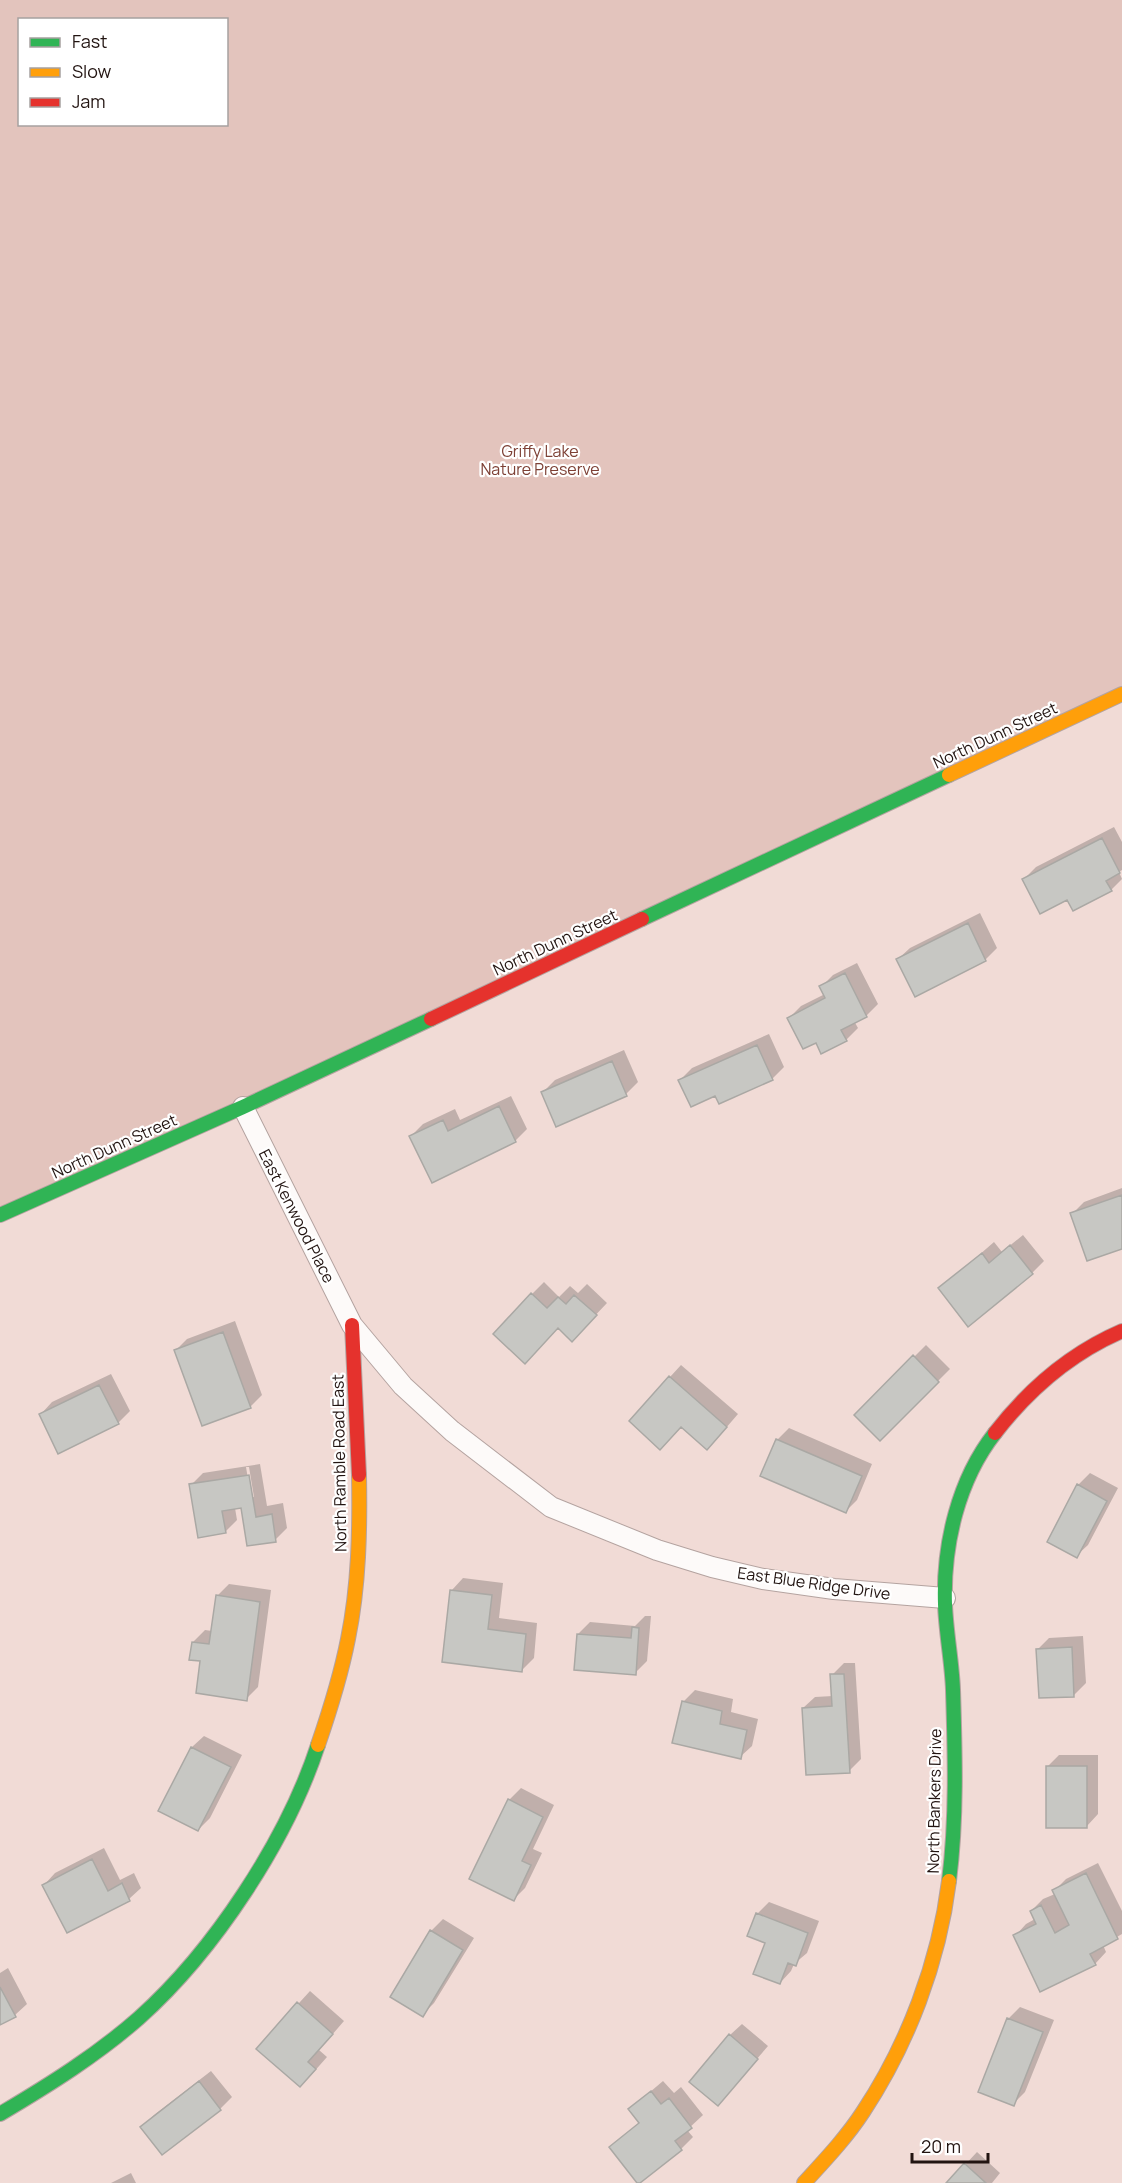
<svg xmlns="http://www.w3.org/2000/svg" width="1122" height="2183" font-family="Manrope,sans-serif">
<style>
.green{fill:#e3c4bd;fill-rule:evenodd}
.shadow{fill:#0003;fill-rule:evenodd}
.building{fill:#c7c7c3;stroke:#aaa8a4;stroke-width:1.5}
.lines{fill:none;stroke-linecap:round;stroke-linejoin:round}
.street-casing{stroke:#b4a3a0;stroke-width:22}
.fast-casing{stroke:#b4a3a0;stroke-width:16}
.slow-casing{stroke:#b4a3a0;stroke-width:16}
.jam-casing{stroke:#b4a3a0;stroke-width:16}
.street{stroke:#fdfaf9;stroke-width:20}
.fast{stroke:#30b455;stroke-width:14}
.slow{stroke:#ff9f0a;stroke-width:14}
.jam{stroke:#e5322d;stroke-width:14}
.labels{text-anchor:middle;stroke-width:4.5;stroke-linejoin:round;paint-order:stroke}
.park-label{font-size:16px;fill:#7d4035;stroke:#fff}
.street-label{font-size:16px;fill:#221411;stroke:#fff}
</style>
<rect width="100%" height="100%" fill="#f1dbd6"/>
<!-- green -->
<path class="green" d="M0 0H1122V694L0 1215ZM20 20H226V124H20Z"/>
<!-- shadow -->
<path class="shadow" d="M1114 827 1122 842V870L1119 872 1122 879 1111 890 1067 898 1024 879 1036 867Z
M980 913 997 948 985 960 898 959 910 948Z
M857 963 878 1004 866 1016 854 1021 858 1028 846 1040 816 1041 789 1018 801 1006 825 994 821 987 833 975Z
M769 1034 784 1067 772 1079 716 1094 680 1080 692 1068Z
M624 1050 638 1082 626 1094 557 1125 543 1092 555 1080Z
M511 1096 527 1129 515 1141 411 1136 423 1124 455 1109 460 1120Z
M1122 1188V1247L1072 1214 1084 1202Z
M1023 1235 1044 1261 1032 1273 940 1289 994 1242 1002 1252Z
M544 1282 559 1297 570 1286 578 1293 587 1284 607 1303 572 1340 532 1294Z
M235 1321 262 1395 250 1407 175 1351 187 1339Z
M926 1345 950 1369 880 1439 856 1415Z
M681 1365 738 1414 719 1436 670 1377Z
M111 1374 130 1411 118 1423 41 1414 52 1402Z
M789 1428 872 1464 857 1500 846 1511 777 1440Z
M260 1464 267 1506 283 1503 287 1528 275 1540 242 1507 235 1508 237 1520 225 1532 191 1485 203 1473ZM246 1467H249L254 1497H251Z
M1090 1473 1118 1488 1088 1545 1076 1556 1078 1485Z
M463 1578 503 1583 499 1618 537 1623 534 1658 522 1670 452 1590Z
M229 1584 271 1590 258 1687 246 1699 202 1660 193 1642 205 1630 212 1631 217 1596Z
M645 1616H651L647 1661 635 1673 578 1634 590 1622 635 1626Z
M1083 1636 1086 1683 1074 1695 1037 1650 1049 1638Z
M844 1663H855L861 1759 849 1771 803 1708 815 1697 833 1696 832 1675Z
M695 1690 733 1699 731 1712 758 1719 752 1746 740 1757 683 1702Z
M204 1736 242 1755 210 1818 198 1830 161 1810 192 1747Z
M1059 1755H1098V1814L1087 1826 1047 1767Z
M521 1788 554 1805 533 1849 542 1853 525 1888 513 1900 509 1800Z
M104 1848 120 1880 134 1873 141 1888 129 1899 67 1931 44 1885 55 1873Z
M1098 1863 1122 1911V1934L1103 1945 1106 1952 1095 1964 1015 1936 1026 1924 1035 1919 1031 1911 1043 1899 1055 1894 1054 1891 1066 1879Z
M769 1902 819 1921 807 1953 794 1964 791 1971 780 1983 757 1914Z
M443 1919 474 1938 434 2003 422 2015 431 1931Z
M8 1968 27 2004 15 2015 0 2023V1973Z
M310 1991 344 2021 319 2050 327 2057 312 2074 258 2048Z
M1020 2007 1054 2020 1025 2092 1013 2104 1008 2019Z
M742 2024 768 2046 718 2104 730 2035Z
M211 2071 232 2097 220 2109 142 2127 154 2115Z
M663 2081 674 2093 681 2087 703 2115 687 2130 693 2137 681 2149 611 2147 640 2122 630 2109Z
M977 2152 1000 2173 992 2183H948Z
M131 2173 136 2183H111Z"/>
<!-- building -->
<path class="building" d="M1102 838 1120 873 1106 881 1112 891 1073 911 1067 900 1040 914 1022 879Z
M968 923 986 961 915 997 896 959Z
M845 973 867 1017 841 1030 847 1041 821 1054 816 1043 803 1049 787 1018 825 998 819 986Z
M757 1045 773 1080 719 1104 715 1096 691 1107 678 1080Z
M612 1061 627 1096 556 1127 541 1092Z
M499 1106 516 1142 432 1183 409 1136 443 1120 448 1131Z
M1122 1195V1249L1087 1261 1070 1213Z
M1010 1245 1033 1274 968 1327 938 1288 982 1253 989 1263Z
M531 1293 547 1308 558 1297 566 1304 574 1295 597 1315 572 1342 558 1328 525 1364 493 1334Z
M223 1332 251 1408 202 1426 174 1350Z
M913 1355 939 1382 880 1441 854 1415Z
M669 1376 727 1427 707 1450 681 1427 660 1450 629 1421Z
M99 1385 119 1424 58 1454 39 1414Z
M776 1439 862 1476 846 1513 760 1476Z
M249 1475 256 1517 272 1514 276 1542 247 1546 241 1508 222 1511 226 1533 198 1538 189 1484Z
M1077 1484 1107 1501 1077 1558 1047 1542Z
M450 1590 492 1595 488 1629 526 1634 522 1672 442 1662Z
M216 1595 260 1602 247 1701 196 1693 200 1661 189 1660 192 1642 209 1644Z
M632 1627 639 1628 636 1675 574 1670 577 1634 631 1638Z
M1072 1647 1074 1697 1039 1698 1036 1649Z
M830 1674H844L850 1773 806 1775 802 1708 832 1706Z
M682 1701 722 1711 720 1724 747 1730 741 1759 672 1743Z
M191 1747 231 1767 198 1831 158 1811Z
M1046 1766H1087V1828H1046Z
M508 1799 543 1817 522 1861 531 1865 514 1901 469 1879Z
M92 1859 108 1891 122 1883 130 1901 67 1933 42 1885Z
M1086 1873 1118 1939 1090 1954 1096 1965 1040 1992 1013 1935 1036 1924 1030 1911 1041 1905 1055 1933 1069 1925 1052 1890Z
M756 1913 808 1933 796 1966 788 1963 780 1984 753 1974 765 1943 747 1936Z
M430 1930 463 1950 423 2017 390 1997Z
M0 1987 16 2017 0 2025Z
M297 2002 333 2034 308 2062 316 2069 300 2087 256 2049Z
M1007 2018 1043 2032 1014 2106 978 2092Z
M729 2034 758 2059 718 2106 689 2082Z
M199 2081 221 2110 162 2155 140 2127Z
M651 2091 661 2104 669 2098 692 2128 675 2141 682 2150 640 2183H637L609 2147 639 2123 628 2109Z
M964 2163 986 2183H946Z"/>
<g class="lines">
<defs>
<path id="street" d="M243 1107 352 1325 403 1386 452 1431 551 1507 657 1550 712 1567 763 1579 834 1589 945 1598"/>
<path id="fast" d="M642 919 949 775
M0 1215 243 1107 431 1019
M949 1881C957 1818 955 1754 953 1690 952 1662 946 1633 945 1604 943 1545 958 1480 995 1433
M0 2114C49 2085 97 2055 139 2018 214 1951 287 1840 318 1745"/>
<path id="slow" d="M949 775 1122 694
M318 1745C330 1710 341 1675 348 1639 359 1585 360 1529 359 1475
M804 2183C825 2160 846 2138 863 2112 908 2044 939 1962 949 1881"/>
<path id="jam" d="M431 1019 642 919
M352 1325 359 1475
M995 1433C1029 1389 1071 1353 1122 1331"/>
</defs>
<!-- street casing -->
<use href="#street" class="street-casing"/>
<!-- fast casing -->
<use href="#fast" class="fast-casing"/>
<!-- slow casing -->
<use href="#slow" class="slow-casing"/>
<!-- jam casing -->
<use href="#jam" class="jam-casing"/>
<!-- street -->
<use href="#street" class="street"/>
<!-- fast -->
<use href="#fast" class="fast"/>
<!-- slow -->
<use href="#slow" class="slow"/>
<!-- jam -->
<use href="#jam" class="jam"/>
</g>
<g class="labels">
<!-- park labels -->
<g class="park-label">
<text x="540" y="457">Griffy Lake<tspan x="540" dy="18">Nature Preserve</tspan></text>
</g>
<!-- street labels -->
<g class="street-label">
<text transform="translate(995 735) rotate(-25)" y="6">North Dunn Street</text>
<text transform="translate(555 942) rotate(-25)" y="6">North Dunn Street</text>
<text transform="translate(114 1146) rotate(-24)" y="6">North Dunn Street</text>
<text transform="translate(297 1216) rotate(63)" y="6">East Kenwood Place</text>
<text transform="translate(339 1463) rotate(-91)" y="6">North Ramble Road East</text>
<text transform="translate(814 1583) rotate(8)" y="6">East Blue Ridge Drive</text>
<text transform="translate(934 1801) rotate(-89)" y="6">North Bankers Drive</text>
</g>
</g>
<!-- legend -->
<rect x="18" y="18" width="210" height="108" fill="#ffffff" stroke="#a7a1a0" stroke-width="1.5"/>
<rect x="30" y="38" width="30" height="9" fill="#30b455" stroke="#a7a1a0" stroke-width="1.5"/>
<text x="72" y="48" font-size="18" fill="#221411">Fast</text>
<rect x="30" y="68" width="30" height="9" fill="#ff9f0a" stroke="#a7a1a0" stroke-width="1.5"/>
<text x="72" y="78" font-size="18" fill="#221411">Slow</text>
<rect x="30" y="98" width="30" height="9" fill="#e5322d" stroke="#a7a1a0" stroke-width="1.5"/>
<text x="72" y="108" font-size="18" fill="#221411">Jam</text>
<!-- scale -->
<path d="M912 2153v9h76v-9" fill="none" stroke="#221411" stroke-width="3"/>
<text x="921" y="2153" font-size="18" fill="#221411" stroke="#ffffff" stroke-width="4.5" paint-order="stroke">20 m</text>
</svg>
